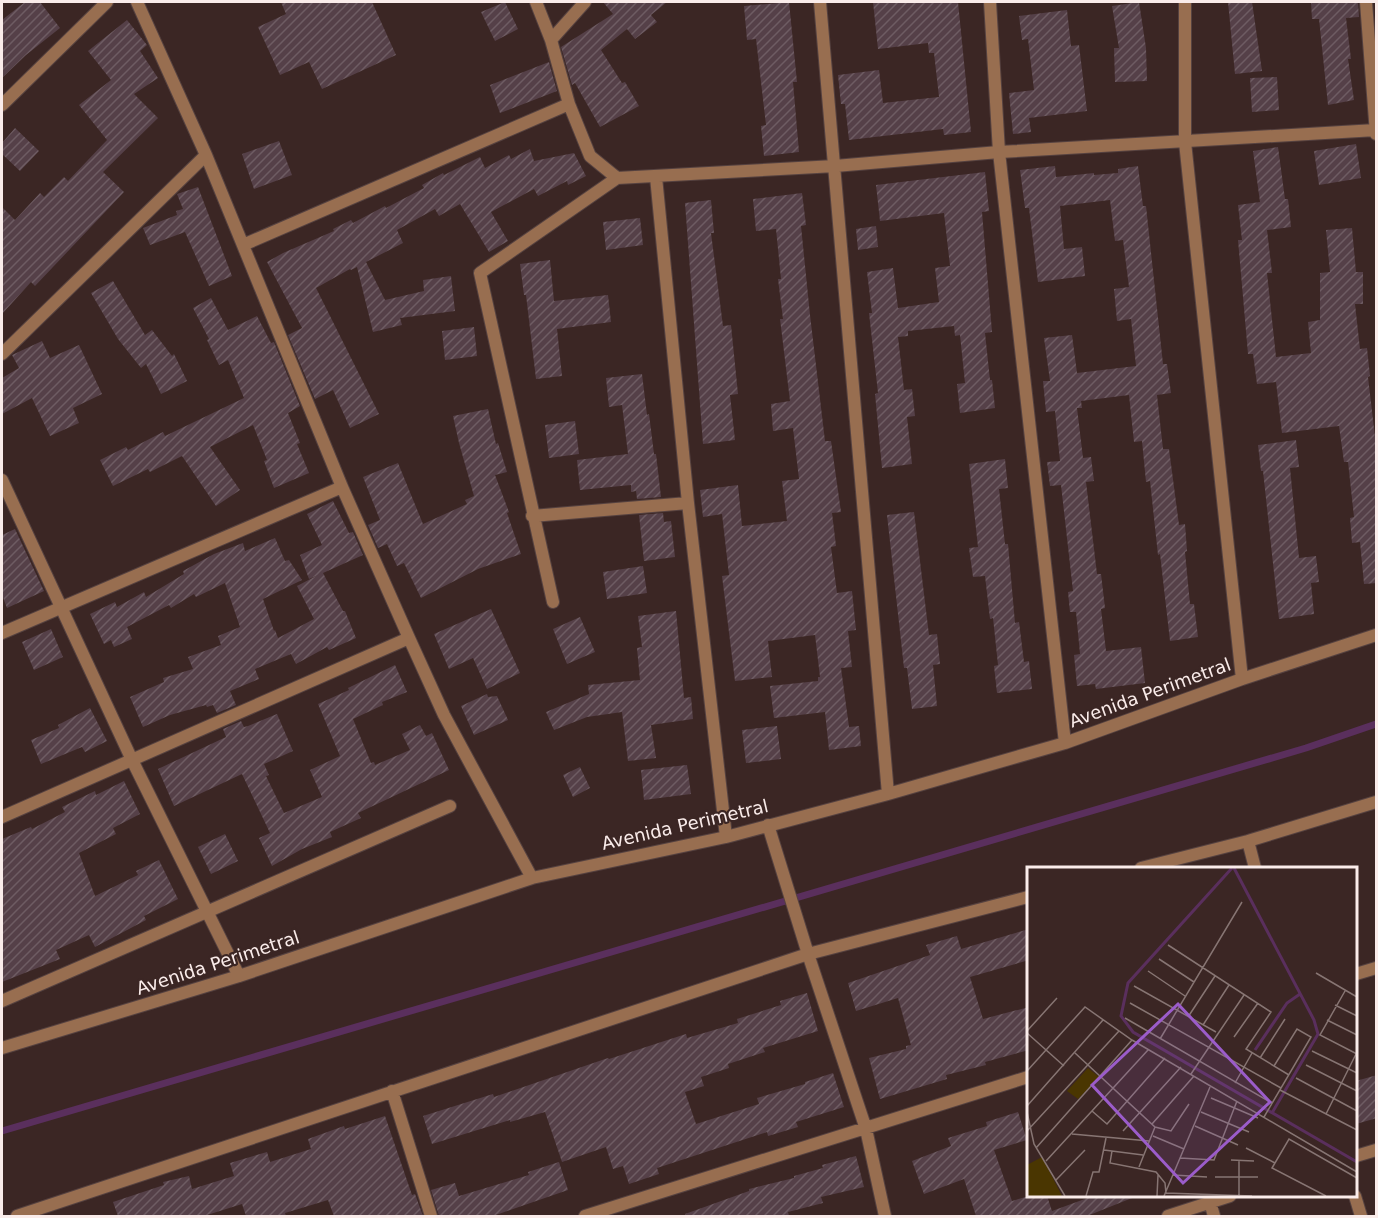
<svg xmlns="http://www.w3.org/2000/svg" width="1378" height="1218" font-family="'DejaVu Sans',sans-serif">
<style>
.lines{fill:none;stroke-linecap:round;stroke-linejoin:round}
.stream{stroke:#5a2f5d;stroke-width:7}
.building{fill:url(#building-hatch)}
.minor-casing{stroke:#564240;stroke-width:14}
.minor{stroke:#986e50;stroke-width:12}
.labels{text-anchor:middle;stroke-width:4.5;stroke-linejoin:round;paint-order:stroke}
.street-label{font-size:18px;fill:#faecea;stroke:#3b2624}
.inset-river{fill:none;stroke:#5a2f5d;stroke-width:3}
.inset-road{fill:none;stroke:#877573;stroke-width:1.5}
.view{fill:#9b5cca;fill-opacity:0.15;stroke:#9b5cca;stroke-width:3}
.inset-edge{fill:none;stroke:#faecea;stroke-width:3}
</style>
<defs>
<pattern id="building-hatch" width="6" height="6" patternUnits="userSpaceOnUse" patternTransform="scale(1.5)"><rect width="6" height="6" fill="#554048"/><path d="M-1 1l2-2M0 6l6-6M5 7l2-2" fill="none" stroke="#6e5c63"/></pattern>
</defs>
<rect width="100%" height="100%" fill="#3b2624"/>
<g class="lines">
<!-- stream -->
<path class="stream" d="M2 1131 1306 748 1376 724"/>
</g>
<!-- building -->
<path class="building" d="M25 2H40L60 28 26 55 2 78V20Z
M281 2H372L396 55 322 89 309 62 280 75 258 27 286 14Z
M505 2 518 29 495 41 481 12Z
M603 2H667L651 15 657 22 635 39 627 29 601 50 622 83 625 82 639 106 600 127 575 83 572 85 561 47 613 14Z
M789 2 797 82H793L799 152 764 156 761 126 766 125 756 39 747 40 744 6Z
M873 2H958L971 132 944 135 943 129 849 140 845 104H841L838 75 879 70 883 103 939 97 934 53H929L928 43 878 49Z
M1139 2 1146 48 1147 81 1115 82 1114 48H1119L1112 6Z
M1228 2H1252L1262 71 1235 74Z
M1311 2H1358L1359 17 1346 18 1351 59H1348L1354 100 1328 105 1319 19H1312Z
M1067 10 1071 46 1079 45 1087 111 1029 118 1031 132 1013 134 1009 93 1034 90 1028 39 1022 40 1019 16Z
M127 20 147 45 140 51 158 78 134 94 158 118 103 172 124 192 35 286 31 282 2 314V207L15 220 40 193 44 197 64 177 68 181 107 140 79 105 111 80 88 51Z
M549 62 557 91 500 113 490 85Z
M1277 77 1279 110 1252 112 1250 78Z
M15 128 39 151 20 171 2 154V143Z
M279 141 292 175 254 189 242 154Z
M1356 144 1361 178 1319 185 1314 151Z
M1278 147 1285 199H1288L1291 227 1267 230 1272 273H1267L1276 357 1311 353 1308 322 1320 320V273L1330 272 1326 230 1352 228 1356 272H1363V304H1355L1360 349 1367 348 1370 376 1368 377 1377 454V583L1364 584 1360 542 1352 543 1350 518 1354 517 1348 462H1344L1339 426 1282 433 1276 382 1257 384 1253 354H1248L1238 240H1242L1238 205 1260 202 1253 151Z
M530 149 534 161 574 153 586 176 568 185 567 181 538 196 534 189 491 212 508 241 489 252 460 204 439 216 435 209 397 230 403 243 366 262 385 300 424 291 423 280 451 276 455 311 400 318 402 325 373 332 357 267 351 270 350 269 316 288 379 414 350 428 333 390 315 399 288 335 302 328 267 262 283 253 334 231 333 229 351 220 353 223 385 206 386 208 424 188 422 185 443 173 444 175 480 157 485 168 509 155 511 159Z
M1055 166 1056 177 1094 173V175L1118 173V169L1138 166 1143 206H1146L1163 364H1167L1171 393 1157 395 1163 449H1169L1179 525 1185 524 1187 551 1185 552 1190 604H1194L1198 637 1170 641 1160 554 1158 555 1150 481 1146 482 1142 441 1134 442 1129 395 1081 401 1082 408H1077L1083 458 1091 457 1094 481 1086 482 1097 574H1101L1105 608 1101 609 1106 651 1141 647 1145 683 1096 689 1095 684 1077 686 1074 655 1080 654 1076 612H1070L1068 592 1073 591 1061 485 1050 486 1047 462 1060 461 1055 411 1046 412 1043 381H1050L1044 338 1072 335 1077 373 1136 366 1131 319 1117 321 1114 289 1129 287 1123 240 1115 241 1110 200 1060 206 1064 249 1082 247 1085 276 1038 282 1029 208H1025L1020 170Z
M985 172 989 211 982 212 992 332 985 333 990 380H992L995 408 960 413 957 384 965 383 960 335 955 336 954 326 908 331V336L898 337 904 390 912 389 915 416 907 417 912 464 882 468 875 394 878 393 869 313H872L867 272 893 268 898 308 939 302 935 268 950 266 944 213 880 221 876 185Z
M198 187 232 276 209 286 185 232 150 245 143 228 177 215 176 211 183 209 177 194Z
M802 193 806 225 801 226 810 315 825 441H831L841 512 832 513 836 546 831 547 837 593 852 591 856 630 848 631 852 667 841 668 849 727 859 726 861 746 829 750 825 712 774 718 770 686 818 681V677H820L815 635 768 641 772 677 735 681 722 576 729 575 722 514 703 517 700 490 738 485 742 526 787 521 782 481 799 479 793 428 773 431 771 404 790 401 780 319H783L778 279H781L776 229 756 231 753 199Z
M711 200 714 233H711L723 326 731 325 738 394 730 395 735 440 703 444 685 203Z
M640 218 643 245 606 250 603 222Z
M876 226 878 247 858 250 856 229Z
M550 260 554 301 608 295 611 322 557 329 562 376 536 379 526 295H524L520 264Z
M113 281 145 335 152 330 172 356 174 354 187 381 161 394 146 364 141 368 118 339 91 293Z
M211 298 228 330 257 316 271 343 274 342 300 406 288 413 300 443 297 444 309 473 274 488 264 461 267 460 253 425 210 447 240 490 216 506 182 456 150 472 148 469 113 486 100 460 126 447 128 450 163 432 165 436 244 398 228 360 219 365 207 340 209 339 193 308Z
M474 327 477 356 445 360 442 331Z
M42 341 50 358 79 345 102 394 73 408 79 423 50 436 32 398 2 414V378L19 368 12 355Z
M642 374 647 415 649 414 654 454H656L661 497 637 499 636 491 631 492V485L580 490 577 460 628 454 622 405 609 407 606 378Z
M488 409 496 444 498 443 507 472 495 475 509 512 507 513 521 554 478 569 421 598 404 563 397 566 387 544 378 548 368 525 380 520 363 477 398 463 423 524 467 504 465 500 474 496 459 443 453 416Z
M575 421 579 454 549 458 545 425Z
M1296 440 1299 467 1290 468 1299 558 1316 556 1319 582 1311 583 1314 614 1279 619 1263 471H1261L1258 445Z
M1005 459 1008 488 999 489 1005 544H1008L1015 623 1019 622 1024 662 1029 661 1032 689 997 693 994 666 998 665 993 618 990 619 985 576 973 577 969 548 978 547 969 464Z
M333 501 349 533 353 532 363 555 323 573 343 611H345L356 638 329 650 327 647 296 664 291 654 255 669 259 679 230 691 236 705 217 713 213 705 207 707 206 705 170 715 143 727 130 697 164 682 163 678 193 669 188 657 221 645 218 636 240 627 225 583 196 597 194 594 171 608 169 605 127 627 132 639 114 647 111 640 104 644 90 614 115 602 117 607 144 592 146 597 184 574 183 571 214 554 243 543 245 551 275 538 285 561 289 560 302 580 263 599 274 631 275 630 278 638 314 619 297 586 318 575 309 579 300 555 322 545 307 514Z
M914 512 929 635 937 634 940 664 933 665 937 706 912 709 907 668H904L887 515Z
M663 513 664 522 671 521 675 557 644 561 639 515Z
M15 529 44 591 7 608 2 595V535Z
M643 566 647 593 607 599 603 572Z
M491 609 520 673 487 689 473 658 449 669 434 634Z
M676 611 684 698 691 697 693 719 651 725 656 758 628 761 622 712 587 717 554 730 546 712 589 694 588 685 640 680 637 648 642 647 638 616Z
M580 617 595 652 567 664 553 629Z
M51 629 63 657 34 670 22 642Z
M395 665 407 692 382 702 383 705 353 719 371 763 374 762 375 765 410 750 402 734 420 725 426 736 432 733 449 770 358 813 361 818 330 832 332 837 302 849 272 866 259 838 270 833 242 774 174 806 158 769 226 737 223 729 241 721 244 727 248 726 277 714 293 751 264 764 269 775 266 776 284 813 322 797 310 770 340 756 318 704 349 690 348 688Z
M487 694 488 697 497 696 508 720 474 735 461 706Z
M90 708 107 741 85 752 82 747 41 764 31 740 59 728 58 725Z
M777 726 781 759 746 763 742 730Z
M687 765 691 794 644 800 641 770Z
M580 767 590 788 573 797 563 775Z
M124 781 140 814 113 828 116 834 79 853 95 896 138 875 136 871 159 860 178 899 144 916 146 920 95 947 89 935 56 950 60 959 2 982V839L31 827 32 829 65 812 62 807 95 791 96 795Z
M225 834 238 861 211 874 198 847Z
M1029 929V960L970 977 983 1019 1029 1007V1050L985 1062 986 1065 946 1075 947 1079 880 1099 869 1058 906 1049V1046L911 1045 898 998 856 1011 848 983 930 955 926 945 957 936 961 949Z
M807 993 818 1031 763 1048 765 1052 728 1064 729 1068 701 1077 704 1086 685 1092 696 1124 759 1104 757 1098 805 1084V1082L833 1073 844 1107 796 1122 798 1127 768 1136 767 1132 657 1168 659 1174 629 1184 623 1166 613 1169 606 1147 562 1162 545 1112 510 1122V1120L432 1144 423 1116 493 1094 494 1097 608 1058 609 1059 686 1034 687 1038 738 1023 737 1019 781 1005 780 1001Z
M1377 1075V1118L1356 1124V1081Z
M1018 1112 1027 1140 994 1150 1012 1201 1029 1196H1047L1052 1211 1093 1196H1137L1087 1216H976L964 1179 924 1194 912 1161 951 1146 948 1138 987 1126 986 1122Z
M385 1116 412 1195 415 1194 423 1216H334L328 1200 285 1213 286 1216H246L242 1204 204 1216H118L113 1202 164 1185 163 1182 189 1176 192 1189 234 1176 230 1163 267 1152 270 1162 311 1149 308 1139 344 1126 345 1129Z
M856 1156 864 1187 821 1197 823 1203 788 1212 789 1216H686L685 1214 749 1191V1189L794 1178V1176L823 1168 822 1165Z
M559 1162 568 1190 493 1216H439L431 1190 455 1183 459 1196 529 1175 528 1172Z"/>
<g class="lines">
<defs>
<path id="minor" d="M137 2 206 155 342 487 409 638 444 715 532 878
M536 2 551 40 569 104 590 156 617 178
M820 2 888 794
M990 2 999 152 1065 743
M1185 2V142L1242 679
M1366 2 1376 134
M551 40 585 2
M2 105 107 2
M656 177 688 503 726 837
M243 245 569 104
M2 354 206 155
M2 480 132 760 239 976
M532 516 688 503
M553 602 480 273 617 178 835 166 999 152 1376 130
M2 633 342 487
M2 817 409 638
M768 825 808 954 866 1129 885 1216
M1248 841 1255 868
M1141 868 1248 841 1376 802
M1356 974 1376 968
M2 1001 450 806
M2 1048 239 976 532 878 726 837 888 794 1065 743 1242 679 1376 635
M392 1091 431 1216
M1356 1156 1376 1150
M1355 1196 1361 1216
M1210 1202 1214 1216
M17 1216 808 954 1028 897
M585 1216 1028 1077
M1168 1216 1230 1196"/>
</defs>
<!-- minor casing -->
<use href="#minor" class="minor-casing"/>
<!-- minor -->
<use href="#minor" class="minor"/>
</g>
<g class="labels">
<!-- street labels -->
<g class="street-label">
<text transform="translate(1150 693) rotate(-20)" y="6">Avenida Perimetral</text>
<text transform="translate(685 825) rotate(-13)" y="6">Avenida Perimetral</text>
<text transform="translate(218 963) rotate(-18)" y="6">Avenida Perimetral</text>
</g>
</g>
<!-- overview -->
<g transform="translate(1027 867)">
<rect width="330" height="330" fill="#3b2624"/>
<path d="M61 201 72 210 51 232 40 224Z" fill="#4a3601"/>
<path d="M15 290 35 329H0V298Z" fill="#4a3601"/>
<path class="inset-river" d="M205 1 101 116 94 149 106 165 330 295M207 1 287 153 291 167 245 246M228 183 260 136 273 127"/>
<path class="inset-road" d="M141 78 244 145 219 182 262 208M132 92 167 115M121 104 158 129M289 106 330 130M107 119 189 165M318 124 293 168 330 187M103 136 254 221M308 138 330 149M161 150 188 109M98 151 245 236M300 153 330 168M176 158 202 118M0 164 30 131M0 166 37 199M207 170 231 136M133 172 215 35M285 184 330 206M48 186 128 260 144 264 162 237M233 191 258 152M279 198 330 224M0 204 58 140 105 173 330 305M164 207 217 128M269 211 330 244M208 216 225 186M253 223 330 263M184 231 231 251M0 239 76 153M65 244 80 257 138 191M0 245 7 277 38 329M174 245 222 265M299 247 329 187M237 250 284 170 270 162 247 199M125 257 167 209M168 259 211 278M0 264 92 164M96 264 154 200M45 267 122 274M126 269 157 282M9 281 105 173M219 281 248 296M77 283 116 288M85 284 83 296 129 305 138 316 139 326 225 329M153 291 187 293 210 234M204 293 227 294M19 294 121 183M112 300 128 260M146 308 180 310M188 310H231M29 313 58 283M212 328V293M59 329 66 305H72L79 271M130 329 131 308M137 329 183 220M299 329 245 301 262 272 330 311"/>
<path class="view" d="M151 137 243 235 156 316 65 218Z"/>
<rect width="330" height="330" class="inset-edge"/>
</g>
<!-- border -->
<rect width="1378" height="1218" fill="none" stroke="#faecea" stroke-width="6"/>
</svg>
